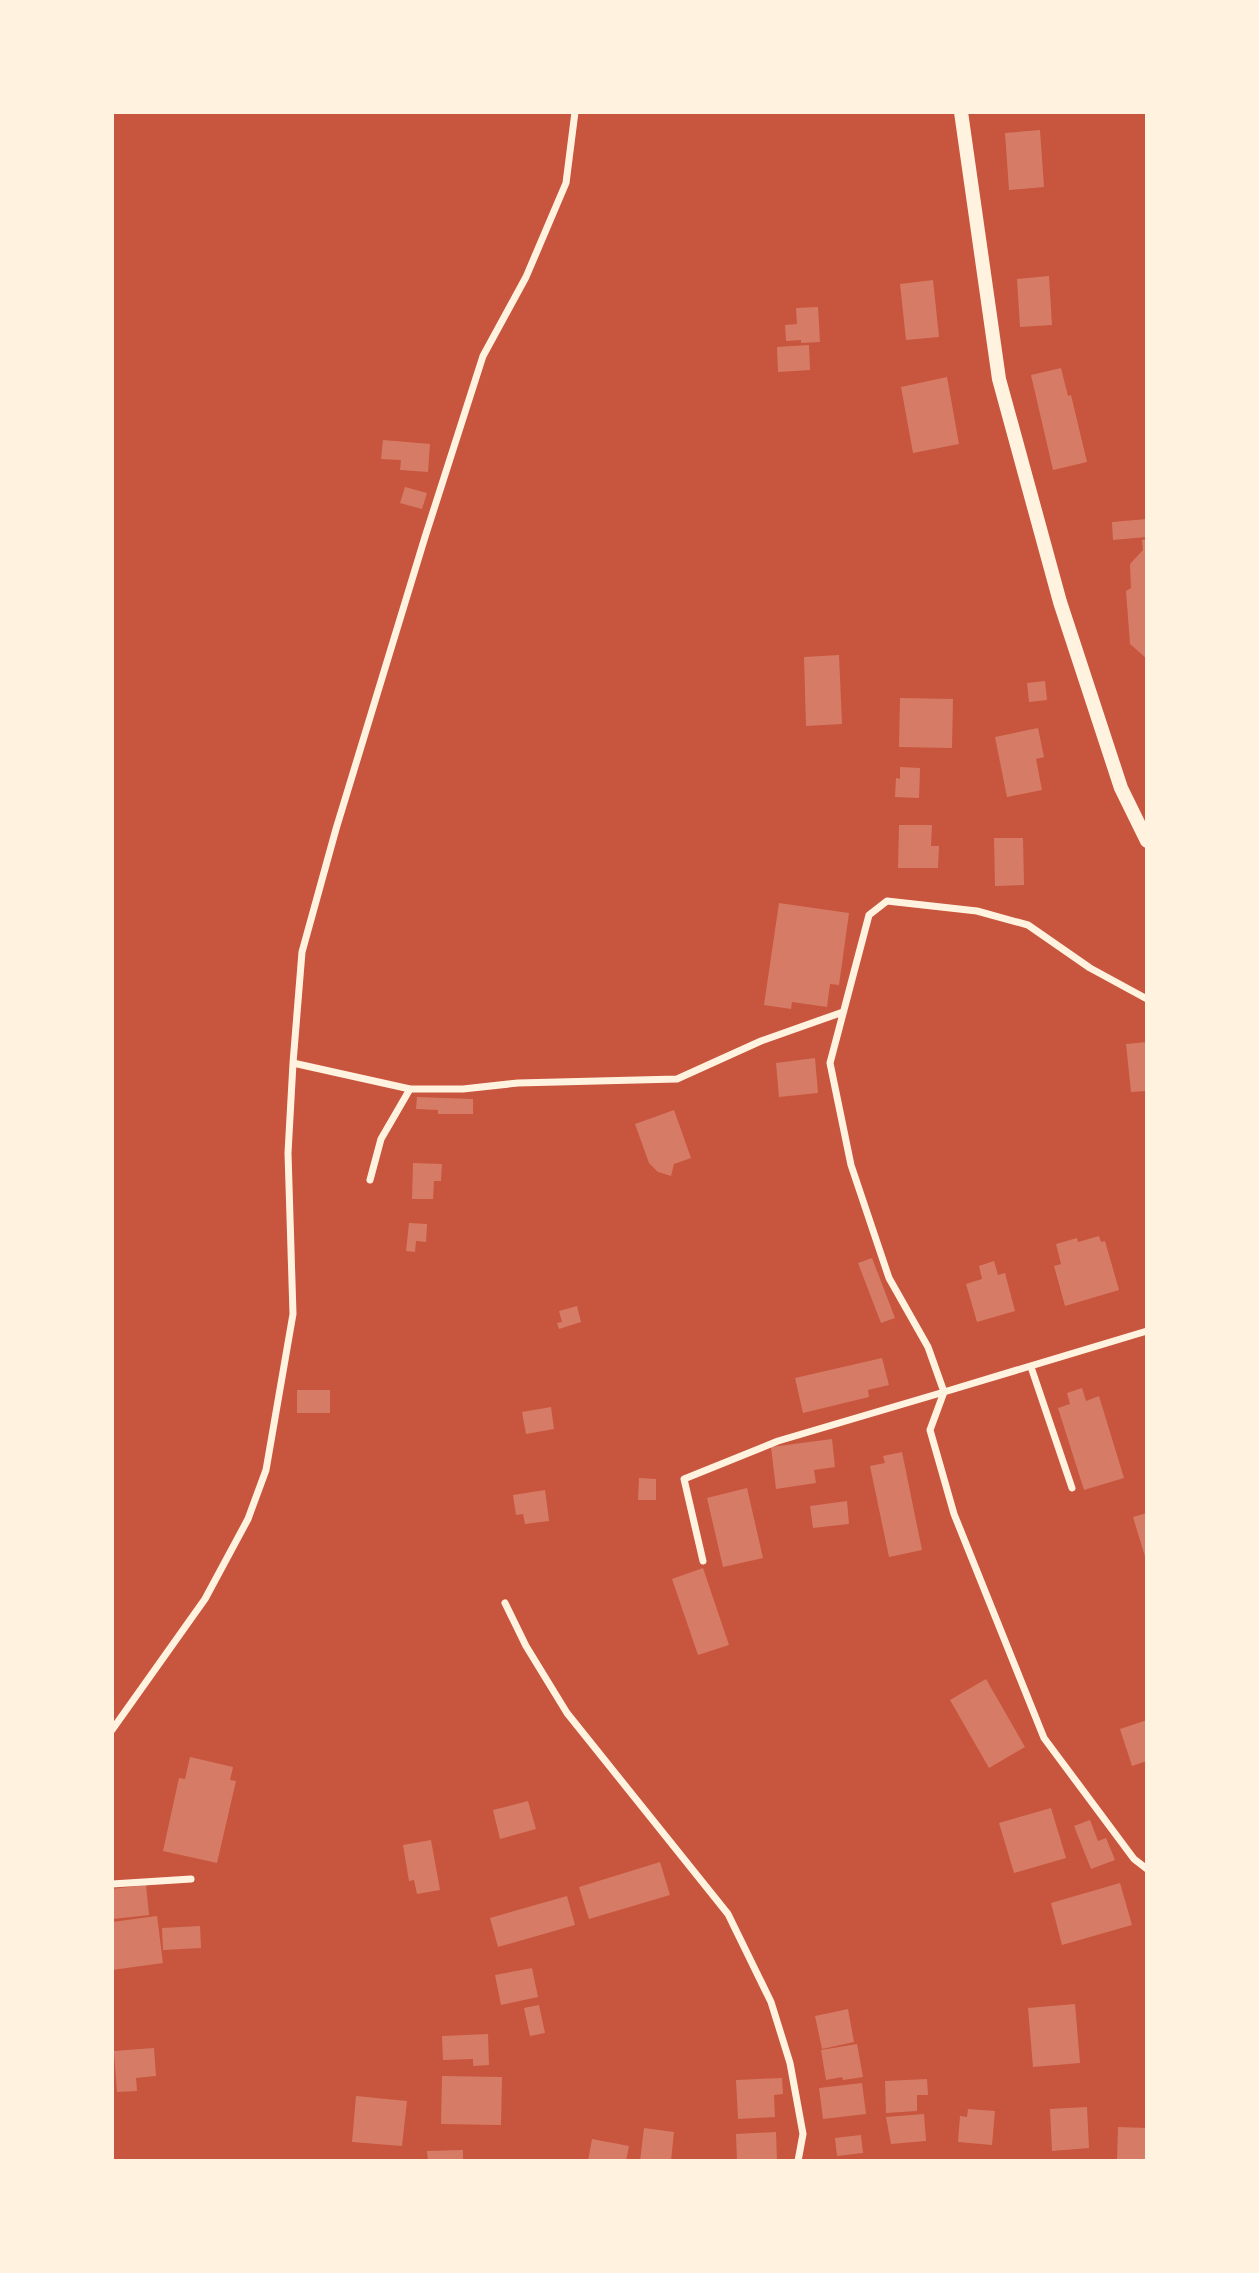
<svg xmlns="http://www.w3.org/2000/svg" width="1259" height="2273" font-family="'Alegreya Sans',sans-serif">
<style>
.building{fill:#d67c66}
.lines{fill:none;stroke-linecap:round;stroke-linejoin:round}
.minor{stroke:#fff3e0;stroke-width:7}
.secondary{stroke:#fff3e0;stroke-width:14}
</style>
<rect width="100%" height="100%" fill="#c8553d"/>
<!-- building -->
<path class="building" d="M1040 130 1044 187 1009 190 1005 133Z
M1049 276 1052 325 1020 327 1017 279Z
M933 280 939 337 906 340 900 284Z
M818 307 820 342 801 343V340L786 341 785 325 797 324 796 308Z
M809 345 810 370 778 372 777 347Z
M1061 368 1068 396 1071 395 1087 462 1053 470 1031 375Z
M947 377 959 444 913 453 901 387Z
M383 440 430 444 428 472 400 470 401 460 381 459Z
M405 487 427 493 422 509 400 503Z
M1147 519V537L1113 540 1112 522Z
M1147 539V659L1130 644 1126 591 1131 588 1130 564 1143 550 1142 540Z
M839 655 842 724 806 726 804 657Z
M1045 681 1047 700 1029 702 1027 683Z
M900 698 953 699 952 748 899 747Z
M1038 728 1044 757 1036 759 1042 790 1007 797 995 737Z
M900 767 920 768 919 798 895 797 896 778 900 779Z
M899 825H932L931 846H939L938 868H898Z
M994 838H1023L1024 885 995 886Z
M779 903 849 913 839 985 830 984 827 1007 792 1002 791 1009 764 1005Z
M1147 1042V1091L1131 1092 1126 1044Z
M815 1058 818 1093 779 1097 776 1063Z
M417 1097 473 1099V1114H438V1110L416 1109Z
M674 1110 691 1158 674 1164 671 1176 658 1172 649 1163 635 1124Z
M413 1163 442 1164 441 1181H434L433 1199H412Z
M409 1223 427 1224 426 1242 416 1241 415 1252 406 1251Z
M1099 1236 1101 1242 1105 1241 1119 1290 1065 1306 1054 1266 1061 1264 1056 1244 1077 1238 1078 1242Z
M872 1258 895 1318 881 1323 858 1263Z
M994 1261 998 1275 1005 1273 1015 1311 977 1322 966 1284 982 1279 979 1266Z
M577 1306 581 1322 559 1329 557 1323 562 1322 559 1311Z
M882 1358 889 1385 868 1390 869 1397 803 1413 795 1378Z
M1082 1388 1086 1401 1099 1396 1124 1478 1084 1490 1058 1408 1070 1404 1067 1393Z
M297 1390H330V1413H297Z
M551 1407 554 1429 526 1434 522 1412Z
M832 1439 835 1467 814 1470 816 1483 776 1489 771 1447Z
M902 1452 922 1550 889 1557 870 1466 885 1463 883 1456Z
M639 1478 656 1479V1500H638Z
M747 1488 763 1558 723 1567 707 1498Z
M545 1490 549 1521 525 1524 523 1514 516 1515 513 1495Z
M847 1501 849 1524 813 1528 810 1506Z
M1147 1513V1560H1146L1133 1517Z
M703 1568 729 1645 698 1655 672 1579Z
M986 1679 1025 1747 989 1768 950 1700Z
M1147 1720V1761L1132 1766 1120 1729Z
M190 1757 233 1767 230 1780 236 1781 217 1863 163 1851 179 1778 185 1779Z
M528 1801 536 1829 500 1839 493 1810Z
M1051 1808 1066 1858 1014 1873 999 1823Z
M1090 1820 1098 1841 1106 1838 1115 1860 1091 1869 1074 1826Z
M431 1840 440 1890 417 1894 414 1880 409 1881 403 1845Z
M660 1862 670 1895 589 1919 579 1887Z
M1120 1883 1132 1925 1062 1945 1051 1903Z
M146 1885 149 1915 113 1919 112 1889Z
M567 1896 575 1925 498 1947 490 1918Z
M157 1916 163 1963 112 1970V1922Z
M200 1926 201 1948 163 1950 162 1928Z
M532 1968 538 1997 501 2005 495 1975Z
M1075 2004 1080 2063 1033 2067 1028 2008Z
M539 2005 545 2033 530 2036 524 2008Z
M848 2009 854 2042 822 2049 815 2016Z
M488 2034 489 2065 473 2066V2059L443 2060 442 2036Z
M857 2044 863 2077 843 2080 842 2077 826 2080 821 2050Z
M154 2048 156 2076 136 2078 137 2091 117 2092 114 2051Z
M442 2076 502 2077 501 2125 441 2124Z
M782 2078 783 2094 774 2095 775 2117 738 2119 736 2080Z
M927 2079 928 2095H917V2111L886 2113 885 2081Z
M862 2083 866 2114 823 2119 819 2088Z
M356 2096 407 2101 402 2146 352 2142Z
M1087 2107 1089 2148 1052 2151 1050 2109Z
M968 2109 995 2111 992 2145 958 2142 960 2116 967 2117Z
M924 2114 926 2141 891 2144 886 2117Z
M1118 2127 1147 2128V2161H1117Z
M644 2128 674 2132 671 2161H640Z
M776 2132 777 2161H737L736 2134Z
M861 2135 863 2153 837 2156 835 2138Z
M592 2139 629 2146 626 2161H588Z
M463 2150V2161H428L427 2151Z"/>
<g class="lines">
<!-- minor -->
<path class="minor" d="M293 1063 302 952 336 829 425 537 483 356 526 277 566 183 575 112
M370 1180 381 1139 410 1089
M1147 1331 944 1392 930 1430 954 1514 1044 1738 1134 1859 1147 1869
M1031 1367 1072 1488
M703 1561 684 1479 778 1441 944 1392 928 1347 889 1278 851 1165 830 1063 869 915 887 901 977 911 1028 925 1090 968 1147 999
M505 1603 526 1646 567 1713 728 1914 771 2002 790 2063 803 2134 798 2161
M112 1730 205 1599 248 1519 266 1470 293 1314 288 1153 293 1063 410 1089H463L518 1083 677 1079 761 1041 843 1012
M112 1884 191 1879"/>
<!-- secondary -->
<path class="secondary" d="M961 112 999 379 1060 602 1121 788 1147 841"/>
</g>
<!-- border -->
<rect width="1259" height="2273" fill="none" stroke="#fff3e0" stroke-width="228"/>
</svg>
